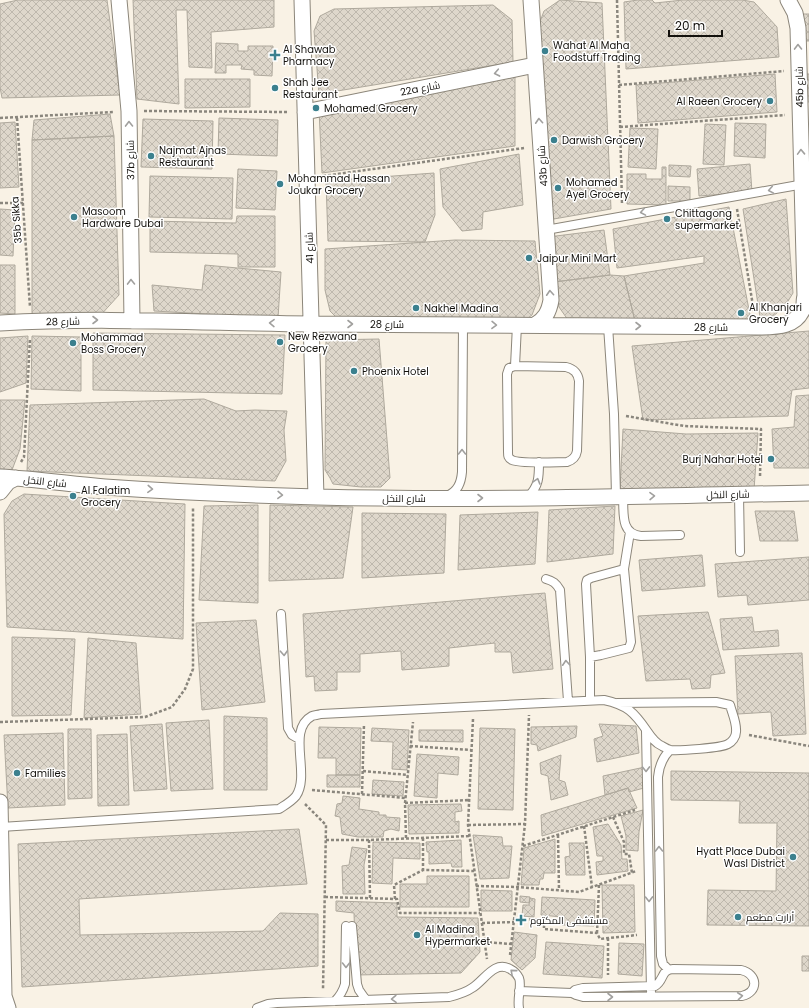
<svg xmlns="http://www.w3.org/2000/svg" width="809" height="1008" font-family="Poppins,Cairo,sans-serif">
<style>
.building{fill:url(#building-cross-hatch);stroke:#afa99d}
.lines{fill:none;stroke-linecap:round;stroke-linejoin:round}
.service-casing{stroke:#8c867a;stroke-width:10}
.minor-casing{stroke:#8c867a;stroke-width:17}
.path{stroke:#8a867d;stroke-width:2.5;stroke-dasharray:3 2;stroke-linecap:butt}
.service{stroke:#fff;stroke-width:8}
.minor{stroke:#fff;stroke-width:15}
.oneway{stroke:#a1a09e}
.poi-dot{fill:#3b808e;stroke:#fff;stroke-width:1.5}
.labels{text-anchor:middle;stroke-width:3;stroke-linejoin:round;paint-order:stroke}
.poi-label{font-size:10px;fill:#13110d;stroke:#fff;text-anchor:start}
.street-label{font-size:10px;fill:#13110d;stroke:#fff}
</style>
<defs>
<pattern id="building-cross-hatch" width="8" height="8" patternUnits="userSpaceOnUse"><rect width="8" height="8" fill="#ded7cb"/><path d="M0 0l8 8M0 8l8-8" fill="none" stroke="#beb8ad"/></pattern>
</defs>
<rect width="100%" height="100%" fill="#f9f2e5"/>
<!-- building -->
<path class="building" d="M18 0H107L120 95 2 98 0 87V4Z
M133 0H274V27L211 32 212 68 189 67 187 10H176L179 104 137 99Z
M560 0 602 3 611 209 548 220 538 27 544 11Z
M638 0H652L655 3 683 0H742L754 2 777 27 779 57 626 69 624 2Z
M493 5 512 20 513 62 319 94 314 31 320 16 334 9Z
M801 14H809V41H801Z
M216 43 238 44V51H248V46H273L272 76 254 75V70L241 69 242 65H226V73H215Z
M775 74 777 112 638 123 636 85Z
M805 74H809V102H805Z
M515 76V146L322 173 319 110Z
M185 79H250V107L185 108Z
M110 114 114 136 32 140 34 120Z
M219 118 278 120 277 156 218 154Z
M143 119 213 121 212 169 141 167Z
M15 122 19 187 0 188V123Z
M735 123 766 124 765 158 734 156Z
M705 124 726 125 724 165 703 164Z
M630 128 658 129 656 169 628 167Z
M114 136 119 295 98 318 32 319V140Z
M519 154 523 205 483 212 482 229 462 231 443 207 440 169Z
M750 164 752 192 699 196 697 169Z
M669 165 691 166 690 177 669 176Z
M662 167H666V205L627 204V174H646V179H662Z
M238 169 277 171 275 210 236 208Z
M434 173 435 215 425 242 328 241 326 181Z
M150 176 233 178 232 219 149 217Z
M668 186 690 187V201H668Z
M786 199 793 293 785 306 771 318 760 317 743 209Z
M729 207 751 320 635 321 624 276 704 263V256L617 268 613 229Z
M0 209 15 210 13 256 0 255Z
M237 216H275V267H238V254L150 252V221L236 223Z
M604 230 610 275 554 282 548 237Z
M455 240 535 241 540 294 532 315 525 320H339L330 311 325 290V249Z
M0 265H15V314L0 313Z
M205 265 281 272 278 318 154 311 152 285 202 290Z
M610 275 624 276 635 321 568 320 559 307 554 282Z
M809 331V388L792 390 788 416 643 420 632 346Z
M93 333 285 335 282 394 93 390Z
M28 336 26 383 0 392V338Z
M32 336 81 337V391L31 389Z
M379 339 390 478 381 487H361L333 484 330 478 325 470 326 340Z
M809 395V468H774L772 429 794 427 796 396Z
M204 399 236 411 255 410 287 411 284 430 286 461 275 481 27 471 30 405Z
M0 400H25L20 449 12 470 0 469Z
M623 429 686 434 758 433 754 490H620Z
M24 494 185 504 183 639 7 627 4 514 12 501Z
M258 505V603L199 600 204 506Z
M270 505 353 507 343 578 269 581Z
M615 506 613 554 547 562 549 510Z
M755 511H794L798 541H760Z
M538 512 535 564 458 570 460 515Z
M362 513 446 514 444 573 362 578Z
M702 555 705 586 642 591 639 560Z
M809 557V600L748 605 747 595 718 597 715 564Z
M545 593 553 669 513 673 511 652H495V643L449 648V666L402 670 401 651 360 654V672H337V690L315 691 314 676 306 677 303 614Z
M708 612 725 673 711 675 710 688 692 689 690 679 646 681 638 616Z
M752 617 754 632 778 630 779 646 723 650 720 619Z
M256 620 265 702 202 710 196 623Z
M12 637 75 639 71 715 12 716Z
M88 638 136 643 141 714 84 718Z
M802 653 806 734 773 736 771 712 738 714 735 656Z
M224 716 267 718V790H224Z
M209 720 213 789 171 791 166 723Z
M162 724 167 789 134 791 130 726Z
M599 724 636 726 639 753 597 762 594 739 603 736Z
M577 726 576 737 538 751 537 745 531 744V727Z
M319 727 361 728 360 775H336V758H318Z
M372 728 409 730 407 770 392 769 393 742 371 741Z
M480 728 515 729 513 810 478 809Z
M68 729H91L92 798 68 799Z
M419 730H463V742L419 741Z
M63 733 65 805 8 808 4 735Z
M127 734 129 805 98 806 97 735Z
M417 754 459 757 458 775 438 773 437 798 414 796Z
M561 755 559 780 565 782 568 795 551 800 548 776 541 774 540 763Z
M645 767 644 788 629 792 628 788 605 795 603 776Z
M671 771 809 773V926L707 925 708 890 776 891 777 823H739L740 801 671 800Z
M327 775H360V787H327Z
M373 780 404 782 403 796 372 794Z
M628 788 637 808 542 836 541 815Z
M343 796 360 798 359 809 379 812V815H386V817L400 818 399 831 391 829 384 831 383 837H358L342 834 340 817 335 816 337 804 342 803Z
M461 804 462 811 455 812V822L459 821V833L409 834 408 805Z
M643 810 639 832 638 851 626 850V836L621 816Z
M608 824 621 845 622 859H627L628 871 597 875 596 862 603 861V856H597L593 827Z
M299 829 307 884 79 899 80 935 263 931 280 913 318 914V966L22 987 18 844Z
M473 835 502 837 503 846H512L509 878 480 879Z
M555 839V873H544L543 879H540L539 885H521L524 848Z
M461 840 462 867H452L451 863 429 864V852H427L426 842Z
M373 842 420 843V859L393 858 392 884 372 883Z
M569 843H584L585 875H566L565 857 570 856Z
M352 847 367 849 364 865 365 894H343L342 866 349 865Z
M427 876H469V907H400V884H427Z
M602 885H634L635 932 603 933Z
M481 890 512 891V911H481Z
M520 896 530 897 529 903 520 902Z
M542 897 595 900 594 926 562 925V917L541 915Z
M530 898 535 899 534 917 522 916 523 905H529Z
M336 901 397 903V917L478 918 480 952 461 973 356 975 354 913 336 911Z
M514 932 537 935 535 958 522 970 511 960Z
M546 942 604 946 602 978 543 974Z
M619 943 644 944 642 976 618 974Z
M802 956H809V971H802Z"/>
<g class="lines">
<defs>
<path id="service" d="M546 230 804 184
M608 326 614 414 616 496
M515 366 566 367C574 369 578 373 579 381L577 451C576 457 573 460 567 462 557 462 519 464 512 460 508 458 508 456 508 452L507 374 509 368Z
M515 366 517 325
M739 494 740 552
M447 496C458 491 461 483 462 472L463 325
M623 496C624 512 620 534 641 536L680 535
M528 497C539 486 539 477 539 462
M546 579C553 581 556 583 560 590L568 701
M281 614 288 728 292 735 299 739
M590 657 601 655 629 648 631 642 624 569
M590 700V657L586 584 587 580 591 578 624 569 630 532
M646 731 651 991
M1 827 279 809C285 805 291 802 296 796 311 774 286 730 312 716 314 715 318 715 321 714L604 700C627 705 634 712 647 731 651 737 655 743 662 746 664 747 667 749 670 750 678 751 722 748 728 744 732 742 736 737 736 732 737 723 732 713 730 705L716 702 617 703
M352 926 357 984 359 990 366 1000
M668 969 663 964 661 956 658 777C659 766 662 758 670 750
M519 991 572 993 576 995 583 997 742 996C759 992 758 974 741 970L673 969C660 970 665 980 655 986L583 988 575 990 572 993
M335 1001C340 996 343 991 345 984L346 926
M257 1008 268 1004 277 1003 449 997C457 995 465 993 472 988 484 981 494 960 510 969 514 971 517 974 519 978 522 985 517 998 519 1008"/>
<path id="minor" d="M119 0 129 111 132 321
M302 0 316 497
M531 0 551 300C549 312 545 319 535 325
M305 112 535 65
M0 323C104 317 208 323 312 324 460 325 608 326 757 327 775 327 797 328 804 306 804 303 804 299 805 296L798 28 795 13 788 0
M0 477C35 479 70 484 105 487 176 492 246 495 317 497 481 501 645 496 809 493
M0 492 8 482 16 478
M0 802 4 996 8 1008"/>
</defs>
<!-- service casing -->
<use href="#service" class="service-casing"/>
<!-- minor casing -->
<use href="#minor" class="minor-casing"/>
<!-- path -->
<path class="path" d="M617 0 622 203
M619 85 784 71
M144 111 289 112
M0 118 113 112
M17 118 30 307
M620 127 785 115
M323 176 524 148
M0 203H23
M737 209 754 312
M626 416 684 426 761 429 760 478
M21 462 24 457 30 338
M473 719 468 825 487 959
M0 722 145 717 172 707 185 689 193 669V508
M749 735 809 746
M410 746 471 750
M363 771 408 775
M312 790 406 798
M362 794 364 724
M405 803 469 800
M305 804 326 825 323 990
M613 817 624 842V854H629L632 873
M468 825 525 824
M584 826 592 887
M558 835 559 890
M406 838 405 803 413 722
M423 838V870
M326 840H369L470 836
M369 840 370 898
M523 846 635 810
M476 886 518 887 579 892 636 871
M325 897 397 899 400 913H480
M395 899 394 885 423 870 474 871
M514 919 544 920V929L597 933 600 939 637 935
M482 923 514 922
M597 933 599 885
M608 938V975
M484 942 511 944
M510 955 525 824 529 715"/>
<!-- service -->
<use href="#service" class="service"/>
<!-- minor -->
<use href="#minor" class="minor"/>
</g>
<!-- one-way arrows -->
<defs><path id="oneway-chevron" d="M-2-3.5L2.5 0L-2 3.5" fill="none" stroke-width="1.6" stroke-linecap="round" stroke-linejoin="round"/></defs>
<g class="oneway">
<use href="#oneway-chevron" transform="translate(798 47) rotate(-91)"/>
<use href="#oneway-chevron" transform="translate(497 73) rotate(169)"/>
<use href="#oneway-chevron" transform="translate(539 121) rotate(-94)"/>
<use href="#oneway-chevron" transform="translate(129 124) rotate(-91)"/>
<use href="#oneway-chevron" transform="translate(801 152) rotate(-92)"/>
<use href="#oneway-chevron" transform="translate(771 190) rotate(170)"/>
<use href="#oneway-chevron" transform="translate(643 212) rotate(170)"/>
<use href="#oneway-chevron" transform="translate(131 282) rotate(-91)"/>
<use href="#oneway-chevron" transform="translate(550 293) rotate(-94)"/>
<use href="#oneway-chevron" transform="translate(95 320)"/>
<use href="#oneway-chevron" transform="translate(272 323) rotate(-179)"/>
<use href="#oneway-chevron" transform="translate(350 324)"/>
<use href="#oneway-chevron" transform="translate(494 325) rotate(1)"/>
<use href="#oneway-chevron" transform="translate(638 326)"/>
<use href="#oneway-chevron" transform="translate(462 452) rotate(-90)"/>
<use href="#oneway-chevron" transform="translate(537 481) rotate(-74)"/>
<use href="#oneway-chevron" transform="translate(150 489) rotate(3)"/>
<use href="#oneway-chevron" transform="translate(280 495) rotate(2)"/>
<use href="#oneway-chevron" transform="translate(652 496) rotate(-1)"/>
<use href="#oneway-chevron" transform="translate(480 498)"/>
<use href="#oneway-chevron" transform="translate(284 653) rotate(87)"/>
<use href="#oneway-chevron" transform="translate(566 663) rotate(-94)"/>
<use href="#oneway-chevron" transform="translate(646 769) rotate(89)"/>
<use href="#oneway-chevron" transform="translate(659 849) rotate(-91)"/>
<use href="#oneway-chevron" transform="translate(649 899) rotate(89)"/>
<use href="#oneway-chevron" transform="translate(346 965) rotate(90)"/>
<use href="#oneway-chevron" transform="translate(513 972) rotate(-139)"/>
<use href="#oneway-chevron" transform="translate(740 996) rotate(-6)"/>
<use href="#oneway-chevron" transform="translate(610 997)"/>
<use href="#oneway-chevron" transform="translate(394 999) rotate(178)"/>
</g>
<!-- markers -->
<g class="poi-dot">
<circle cx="545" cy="51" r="4"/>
<path d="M273 49h4v4h4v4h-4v4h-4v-4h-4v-4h4z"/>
<circle cx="275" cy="88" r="4"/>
<circle cx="770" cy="101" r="4"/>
<circle cx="316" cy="108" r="4"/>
<circle cx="554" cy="140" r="4"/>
<circle cx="151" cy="156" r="4"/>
<circle cx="280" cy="184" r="4"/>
<circle cx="558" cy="188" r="4"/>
<circle cx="74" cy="217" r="4"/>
<circle cx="667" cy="219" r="4"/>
<circle cx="529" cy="258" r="4"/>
<circle cx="416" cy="308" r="4"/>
<circle cx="741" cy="313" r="4"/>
<circle cx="280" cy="342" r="4"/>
<circle cx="73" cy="343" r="4"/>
<circle cx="354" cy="371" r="4"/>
<circle cx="771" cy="459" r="4"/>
<circle cx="73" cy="496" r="4"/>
<circle cx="17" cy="773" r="4"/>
<circle cx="793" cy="857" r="4"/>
<circle cx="738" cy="917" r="4"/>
<path d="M519 914h4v4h4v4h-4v4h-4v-4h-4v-4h4z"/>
<circle cx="417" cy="935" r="4"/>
</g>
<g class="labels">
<!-- poi labels -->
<g class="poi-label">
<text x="553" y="49">Wahat Al Maha<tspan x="553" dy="12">Foodstuff Trading</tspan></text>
<text x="283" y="53">Al Shawab<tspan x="283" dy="12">Pharmacy</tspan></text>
<text x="283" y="86">Shah Jee<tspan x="283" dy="12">Restaurant</tspan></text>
<text x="762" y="105" text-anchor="end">Al Raeen Grocery</text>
<text x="324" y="112">Mohamed Grocery</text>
<text x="562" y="144">Darwish Grocery</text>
<text x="159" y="154">Najmat Ajnas<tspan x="159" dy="12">Restaurant</tspan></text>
<text x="288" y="182">Mohammad Hassan<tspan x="288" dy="12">Joukar Grocery</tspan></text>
<text x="566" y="186">Mohamed<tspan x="566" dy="12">Ayel Grocery</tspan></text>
<text x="82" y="215">Masoom<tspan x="82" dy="12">Hardware Dubai</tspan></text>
<text x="675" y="217">Chittagong<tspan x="675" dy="12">supermarket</tspan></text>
<text x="537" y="262">Jaipur Mini Mart</text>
<text x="749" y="311">Al Khanjari<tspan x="749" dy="12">Grocery</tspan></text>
<text x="424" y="312">Nakhel Madina</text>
<text x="288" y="340">New Rezwana<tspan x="288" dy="12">Grocery</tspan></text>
<text x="81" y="341">Mohammad<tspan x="81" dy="12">Boss Grocery</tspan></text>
<text x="362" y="375">Phoenix Hotel</text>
<text x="763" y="463" text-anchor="end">Burj Nahar Hotel</text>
<text x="81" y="494">Al Falatim<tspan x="81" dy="12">Grocery</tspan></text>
<text x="25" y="777">Families</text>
<text x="785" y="855" text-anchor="end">Hyatt Place Dubai<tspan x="785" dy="12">Wasl District</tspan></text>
<text x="746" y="921">أرارت مطعم</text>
<text x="530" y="924">مستشفى المكتوم</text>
<text x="425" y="933">Al Madina<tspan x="425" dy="12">Hypermarket</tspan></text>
</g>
<!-- street labels -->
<g class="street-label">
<text transform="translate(799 87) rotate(-91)" y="4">45b شارع</text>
<text transform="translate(420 88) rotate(-11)" y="4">22a شارع</text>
<text transform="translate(130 160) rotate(-91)" y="4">37b شارع</text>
<text transform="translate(542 166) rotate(-94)" y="4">43b شارع</text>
<text transform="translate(16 220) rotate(-94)" y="4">35b Sikka</text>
<text transform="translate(309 248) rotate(-92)" y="4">شارع 41</text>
<text transform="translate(63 321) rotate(-1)" y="4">شارع 28</text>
<text x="387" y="328">شارع 28</text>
<text x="711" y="331">شارع 28</text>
<text transform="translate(45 481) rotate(6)" y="4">شارع النخل</text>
<text transform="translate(728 494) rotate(-1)" y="4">شارع النخل</text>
<text x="404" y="502">شارع النخل</text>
</g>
</g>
<!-- scale -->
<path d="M669 30v6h53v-6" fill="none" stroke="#13110d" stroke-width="2"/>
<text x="675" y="30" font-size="12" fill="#13110d" stroke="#ffffff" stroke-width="3" paint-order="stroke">20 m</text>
</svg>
